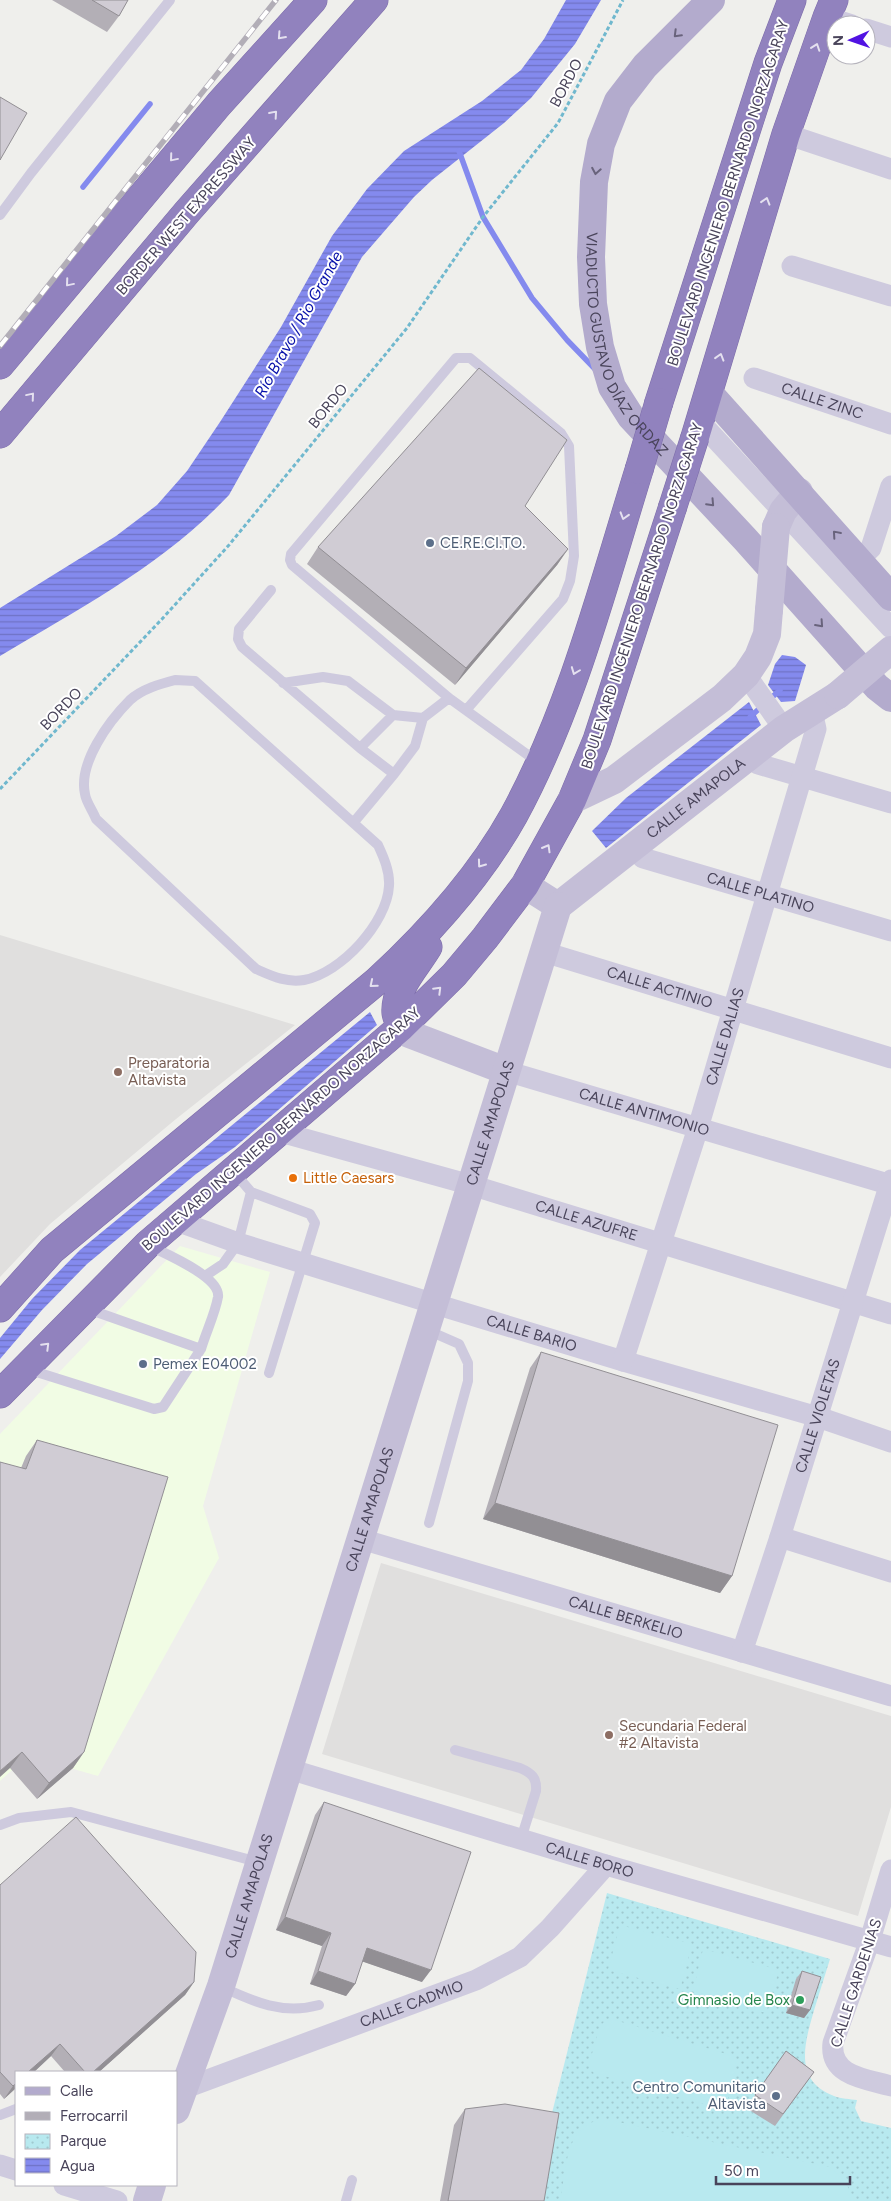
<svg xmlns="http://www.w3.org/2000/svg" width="891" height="2201" font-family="Figtree,sans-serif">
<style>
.commercial{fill:#f1fce4}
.education{fill:#e0dfde}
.park{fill:url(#park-dots)}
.garden{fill:#b8e9ef}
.water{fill:url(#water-rules)}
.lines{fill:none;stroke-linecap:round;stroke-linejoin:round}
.stream{stroke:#848aee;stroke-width:5.5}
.highway-casing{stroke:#7d6da9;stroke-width:29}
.path{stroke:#70b8ce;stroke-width:3;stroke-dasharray:4 2.5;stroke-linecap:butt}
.lane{stroke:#cecade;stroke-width:10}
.street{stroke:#cecade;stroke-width:21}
.secondary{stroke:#c4bed7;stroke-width:28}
.primary{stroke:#b3abcd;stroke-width:28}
.highway{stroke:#9182be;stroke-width:28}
.rail-casing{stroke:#b2aeb7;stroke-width:5.5}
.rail{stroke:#fff;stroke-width:4;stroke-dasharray:11;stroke-linecap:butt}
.highway-bridge-casing{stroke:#7d6da9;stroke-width:29;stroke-linecap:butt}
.secondary-bridge{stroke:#c4bed7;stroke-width:28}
.highway-bridge{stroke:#9182be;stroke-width:28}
.wall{fill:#b3afb6}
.shaded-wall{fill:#928f94}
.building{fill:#d0ccd4;stroke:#928f94}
.oneway{stroke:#69637c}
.oneway2{stroke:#e4e0ef}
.service-dot{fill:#5c6f8a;stroke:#fff;stroke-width:2}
.education-dot{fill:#8d6e63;stroke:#fff;stroke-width:2}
.food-dot{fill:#e8710a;stroke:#fff;stroke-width:2}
.leisure-dot{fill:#2e9e5b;stroke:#fff;stroke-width:2}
.labels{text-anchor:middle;stroke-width:4;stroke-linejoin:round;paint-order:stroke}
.street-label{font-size:15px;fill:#49445a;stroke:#fff}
.service-label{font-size:15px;fill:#4e5e75;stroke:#fff;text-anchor:start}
.education-label{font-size:15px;fill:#785e54;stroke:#fff;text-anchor:start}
.food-label{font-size:15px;fill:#c56008;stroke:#fff;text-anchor:start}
.leisure-label{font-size:15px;fill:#27864d;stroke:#fff;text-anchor:end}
.water-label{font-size:16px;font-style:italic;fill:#0811aa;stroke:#fff}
</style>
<defs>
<pattern id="park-dots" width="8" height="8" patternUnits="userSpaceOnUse" patternTransform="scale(1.25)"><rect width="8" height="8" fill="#b8e9ef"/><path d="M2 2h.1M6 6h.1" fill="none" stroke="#a0c9cf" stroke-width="1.8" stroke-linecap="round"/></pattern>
<pattern id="water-rules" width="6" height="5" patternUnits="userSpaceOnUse" patternTransform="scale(1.25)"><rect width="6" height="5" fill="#848aee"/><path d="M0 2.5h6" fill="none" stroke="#6e72c4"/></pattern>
</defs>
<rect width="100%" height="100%" fill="#efefec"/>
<!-- commercial -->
<path class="commercial" d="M180 1246 270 1272 203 1506 219 1558 98 1776 28 1756 0 1781V1434Z"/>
<!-- education -->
<path class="education" d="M0 935 295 1025 176 1119 50 1224 0 1277Z
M381 1563 891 1716V1807L858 1916 322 1754Z"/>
<!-- park -->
<path class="park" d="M607 1893 830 1959C825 1975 820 1991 815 2007 806 2039 791 2080 834 2096 841 2099 850 2099 857 2100L855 2108 861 2121 891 2128V2201H440L548 2129Z"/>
<!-- garden -->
<path class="garden" d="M620 1925 692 1944 680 1989 608 1970Z
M703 1949 779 1970 766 2013 693 1991Z
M615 2020 736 2057C737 2066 732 2096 725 2103 721 2107 718 2107 714 2107L594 2073 590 2069 589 2064 600 2026 605 2021Z
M604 2119 830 2167 847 2183 851 2201H560C567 2169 564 2124 604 2119Z"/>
<!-- water -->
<path class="water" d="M566 0H601L575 44 531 98 504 123 432 180 414 197 362 257 229 495C163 565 82 607 0 656V608L116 536 157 505 187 471 220 422 281 327 332 236 367 189 404 151 482 101 521 70 544 39Z
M782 655 795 657 806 665 795 701 781 702 768 685 775 664Z
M749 702 761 725 606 848 592 831 626 798Z
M370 1012 377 1025 235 1147 196 1174 87 1264 42 1310 0 1359V1338L32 1299 80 1250Z"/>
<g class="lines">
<!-- stream -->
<path class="stream" d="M459 151 483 217 532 298 567 340 595 369
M83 187 150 104
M750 717 780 690"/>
<defs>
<path id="highway" d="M0 365 219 104 313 0
M659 402 768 63 792 0
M0 434 187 212 374 0
M695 437 786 134 827 17 834 0
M401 1027C400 1023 396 1017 396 1013 394 989 417 966 428 947
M0 1308 52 1250 377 981C429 933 479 878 514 815 572 708 603 586 639 470
M0 1394 148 1244 401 1027 454 975 485 938 525 885 572 800 597 740 672 509"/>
</defs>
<!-- highway casing -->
<use href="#highway" class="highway-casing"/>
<!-- path -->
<path class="path" d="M0 789 162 619 229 545 407 328 483 217 558 123 623 0"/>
<!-- lane -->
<path class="lane" d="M0 215 31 173 170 0
M271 590 239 629 238 639 242 647 360 748 394 774 415 746 423 718 449 698
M175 680 195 681 378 845C384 858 390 872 389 886 387 923 341 973 304 980 286 983 272 976 256 969L96 819C93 811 86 802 85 794 78 763 109 721 130 700 142 689 160 684 175 680Z
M283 683 323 677 348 681 393 715 423 718
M467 709 563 599 570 581 574 556 569 446 561 433 470 358H456L291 554 290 560 292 565 449 698 539 763
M360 748 393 715
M354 822 394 774
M251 1192 310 1214 315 1223 269 1373
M205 1276 223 1264 238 1243 251 1192 234 1172
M88 1309 201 1349C206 1332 215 1314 218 1297 221 1277 166 1254 150 1246
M427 1330 459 1344 468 1363V1381L429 1523
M27 1369 154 1409 163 1407 201 1349
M455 1750 520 1768C532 1773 537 1778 536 1791L521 1839
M0 1825 19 1818 71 1812 258 1862
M222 1987C254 2002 283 2015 319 2005
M0 2115 16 2109
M346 2201 352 2180"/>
<!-- street -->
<g class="street">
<path d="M827 17 852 25"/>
<path d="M866 29 891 37"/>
<path d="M786 134 891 169"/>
<path d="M792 266 891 296"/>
<path id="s1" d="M754 378 891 424"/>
<path d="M699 421 891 628"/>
<path d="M859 560 871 548 891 486"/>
<path d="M746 675 784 729"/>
<path d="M749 758 758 764 891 803"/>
<path id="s2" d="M632 847 643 858 891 931"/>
<path id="s3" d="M544 952 891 1058"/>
<path id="s4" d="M506 1071 891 1185"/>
<path id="s5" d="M280 1132 471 1185 891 1314"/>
<path id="s6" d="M174 1220 238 1243 435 1304 623 1361 818 1417 891 1442"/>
<path id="s7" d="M623 1361 698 1128 816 729 812 711"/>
<path d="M780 1537 891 1572"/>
<path id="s8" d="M361 1539 891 1696"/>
<path id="s9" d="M742 1652 780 1537 891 1180"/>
<path id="s10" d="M289 1769 606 1865 891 1947"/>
<path d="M891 1870 870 1940 833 2043C829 2076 866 2079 891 2086"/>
<path id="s11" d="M183 2089 476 1980 520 1957 550 1928 606 1865"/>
<path d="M0 2165 16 2170"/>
<path d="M64 2185 117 2201"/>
</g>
<!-- secondary -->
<g class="secondary">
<path d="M776 527 783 511 799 492"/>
<path d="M572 800 614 780 722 698 746 675 758 657 767 634 769 610"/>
<path d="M525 885 558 906"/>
<path id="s12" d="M558 906 784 729 838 695"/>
<path d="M401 1027 409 1034 506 1071"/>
<path id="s13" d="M176 2110 221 1986 558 906"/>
<path d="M147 2201 152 2185"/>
</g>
<!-- primary -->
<g class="primary">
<path id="s14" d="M711 0 645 66 618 101 601 144 594 182 591 257 593 304 600 347 612 387 631 417 745 539 877 687 891 698"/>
<path d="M709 393 891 597"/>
</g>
<!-- highway -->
<use href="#highway" class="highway"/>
<defs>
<path id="rail" d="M0 346 276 0"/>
</defs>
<!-- rail casing -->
<use href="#rail" class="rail-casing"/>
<!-- rail -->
<use href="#rail" class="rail"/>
<defs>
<path id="highway-bridge" d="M639 470 659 402
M672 509 695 437"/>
</defs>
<!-- highway-bridge casing -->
<use href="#highway-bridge" class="highway-bridge-casing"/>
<!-- secondary-bridge -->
<path class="secondary-bridge" d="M769 610 776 527
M838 695 891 650"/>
<!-- highway-bridge -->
<use href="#highway-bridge" class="highway-bridge"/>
</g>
<!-- wall -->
<path class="wall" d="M52 0H128L119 16 107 32Z
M318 547 568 549 557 565 455 685 307 564Z
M541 1352 732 1576 720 1593 483 1519 530 1368Z
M37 1440 84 1752 73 1768 37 1799 10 1768 21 1468 26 1456Z
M324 1802 422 1982 362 1961 355 1984 346 1996 310 1984 322 1946 276 1930 315 1815Z
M0 1885 194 1982 185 1995 99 2072H65L51 2056 34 2072H16V2088L4 2099 0 2094Z
M802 1971 810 2010 804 2018 786 2013 796 1979Z
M786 2051 814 2072 775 2126 746 2108Z
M465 2109 544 2201H440L454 2125Z"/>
<!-- shaded-wall -->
<path class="shaded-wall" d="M568 549 557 565 455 685 466 668Z
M495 1503 732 1576 720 1593 483 1519Z
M22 1752 10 1768 0 1777V1771Z
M84 1752 73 1768 37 1799 49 1783Z
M285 1917 331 1933 322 1946 276 1930Z
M367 1948 431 1970 422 1982 358 1960Z
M318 1971 355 1984 346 1996 310 1984Z
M194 1982 185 1995 99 2072H93Z
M792 2005 810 2010 804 2018 786 2013Z
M60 2044 51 2056 34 2072H28Z
M16 2083V2088L4 2099 13 2086Z"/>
<!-- building -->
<path class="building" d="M92 0H128L119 16Z
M0 97 27 113 0 160Z
M479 368 567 440 525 506 568 549 466 668 318 547Z
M541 1352 778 1425 732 1576 495 1503Z
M37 1440 168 1477 84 1752 49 1783 22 1752 0 1771V1462L26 1469Z
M324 1802 471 1852 431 1970 367 1948 355 1984 318 1971 331 1933 285 1917Z
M76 1817 196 1952 194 1982 93 2072H85L60 2044 28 2072H16V2083L13 2086 0 2072V1885Z
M802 1971 821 1977 810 2010 792 2005Z
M786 2051 814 2072 783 2114 755 2095Z
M505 2104 559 2113 544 2201H448L465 2109Z"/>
<!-- one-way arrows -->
<defs><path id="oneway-chevron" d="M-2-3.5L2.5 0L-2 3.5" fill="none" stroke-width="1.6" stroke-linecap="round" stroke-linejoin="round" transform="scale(1.25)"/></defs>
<g class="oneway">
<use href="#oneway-chevron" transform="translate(677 34) rotate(135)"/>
<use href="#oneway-chevron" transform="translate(596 171) rotate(100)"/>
<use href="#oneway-chevron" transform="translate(711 503) rotate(47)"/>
<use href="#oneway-chevron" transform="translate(836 534) rotate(-131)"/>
<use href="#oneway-chevron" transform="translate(820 624) rotate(48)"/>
</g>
<g class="oneway2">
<use href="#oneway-chevron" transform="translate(281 36) rotate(132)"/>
<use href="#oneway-chevron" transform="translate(816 47) rotate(-71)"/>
<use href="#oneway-chevron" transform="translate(274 114) rotate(-49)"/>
<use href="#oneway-chevron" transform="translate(173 158) rotate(130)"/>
<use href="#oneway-chevron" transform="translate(766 201) rotate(-73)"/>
<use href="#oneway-chevron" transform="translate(69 283) rotate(130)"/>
<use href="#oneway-chevron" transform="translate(720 357) rotate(-73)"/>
<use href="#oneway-chevron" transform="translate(31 396) rotate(-50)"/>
<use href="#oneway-chevron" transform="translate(624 516) rotate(107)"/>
<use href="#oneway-chevron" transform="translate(575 671) rotate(111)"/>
<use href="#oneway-chevron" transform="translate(547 848) rotate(-60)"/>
<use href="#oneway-chevron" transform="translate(481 864) rotate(126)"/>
<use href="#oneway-chevron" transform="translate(373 984) rotate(140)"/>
<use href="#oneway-chevron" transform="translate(438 990) rotate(-45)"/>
<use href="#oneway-chevron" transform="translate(46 1346) rotate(-45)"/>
</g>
<!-- markers -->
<g class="service-dot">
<circle cx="430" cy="543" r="5"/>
<circle cx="143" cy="1364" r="5"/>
<circle cx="776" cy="2096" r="5"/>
</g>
<g class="education-dot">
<circle cx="118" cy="1072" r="5"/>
<circle cx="609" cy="1735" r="5"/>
</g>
<circle class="food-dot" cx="293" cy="1178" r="5"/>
<circle class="leisure-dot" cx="800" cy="2000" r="5"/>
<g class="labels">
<!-- street labels -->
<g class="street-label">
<text transform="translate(566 83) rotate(-62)" y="5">BORDO</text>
<text transform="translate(728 193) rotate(-72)" y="5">BOULEVARD INGENIERO BERNARDO NORZAGARAY</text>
<text transform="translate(186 216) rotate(-49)" y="5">BORDER WEST EXPRESSWAY</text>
<text dy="5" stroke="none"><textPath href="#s14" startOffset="394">VIADUCTO GUSTAVO DÍAZ ORDAZ</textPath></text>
<text dy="5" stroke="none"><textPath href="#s1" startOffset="72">CALLE ZINC</textPath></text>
<text transform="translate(328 406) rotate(-51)" y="5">BORDO</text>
<text transform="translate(642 596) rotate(-72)" y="5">BOULEVARD INGENIERO BERNARDO NORZAGARAY</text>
<text transform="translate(61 709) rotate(-46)" y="5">BORDO</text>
<text dy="5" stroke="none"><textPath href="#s12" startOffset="175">CALLE AMAPOLA</textPath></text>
<text dy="5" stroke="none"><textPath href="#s2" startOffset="138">CALLE PLATINO</textPath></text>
<text dy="5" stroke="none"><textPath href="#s3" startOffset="121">CALLE ACTINIO</textPath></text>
<text dy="5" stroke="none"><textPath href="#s7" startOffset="340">CALLE DALIAS</textPath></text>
<text dy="5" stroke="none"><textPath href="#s4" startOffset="144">CALLE ANTIMONIO</textPath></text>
<text dy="5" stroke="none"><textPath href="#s13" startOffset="1036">CALLE AMAPOLAS</textPath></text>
<text transform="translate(281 1129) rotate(-41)" y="5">BOULEVARD INGENIERO BERNARDO NORZAGARAY</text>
<text dy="5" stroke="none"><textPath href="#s5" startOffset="319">CALLE AZUFRE</textPath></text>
<text dy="5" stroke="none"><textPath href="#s6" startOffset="375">CALLE BARIO</textPath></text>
<text dy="5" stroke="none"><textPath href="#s9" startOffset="248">CALLE VIOLETAS</textPath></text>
<text dy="5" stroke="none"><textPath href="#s13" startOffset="631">CALLE AMAPOLAS</textPath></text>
<text dy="5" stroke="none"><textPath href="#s8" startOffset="276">CALLE BERKELIO</textPath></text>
<text dy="5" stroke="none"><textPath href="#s10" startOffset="314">CALLE BORO</textPath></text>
<text dy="5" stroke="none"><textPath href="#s13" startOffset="226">CALLE AMAPOLAS</textPath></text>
<text transform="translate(856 1983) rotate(-72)" y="5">CALLE GARDENIAS</text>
<text dy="5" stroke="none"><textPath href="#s11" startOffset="244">CALLE CADMIO</textPath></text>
</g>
<!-- service labels -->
<g class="service-label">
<text x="440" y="548">CE.RE.CI.TO.</text>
<text x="153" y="1369">Pemex E04002</text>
<text x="766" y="2092" text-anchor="end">Centro Comunitario<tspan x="766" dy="17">Altavista</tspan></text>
</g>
<!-- education labels -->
<g class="education-label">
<text x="128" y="1068">Preparatoria<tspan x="128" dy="17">Altavista</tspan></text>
<text x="619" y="1731">Secundaria Federal<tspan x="619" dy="17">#2 Altavista</tspan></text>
</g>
<!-- food labels -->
<g class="food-label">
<text x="303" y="1183">Little Caesars</text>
</g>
<!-- leisure labels -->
<g class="leisure-label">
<text x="790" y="2005">Gimnasio de Box</text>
</g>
<!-- water labels -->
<g class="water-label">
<text transform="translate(298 324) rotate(-61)" y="6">Río Bravo / Rio Grande</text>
</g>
</g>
<!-- legend -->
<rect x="15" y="2071" width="162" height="115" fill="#ffffff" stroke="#b6b4bd"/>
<rect x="25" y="2087" width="25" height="8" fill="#b3abcd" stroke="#b6b4bd"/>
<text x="60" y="2096" font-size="15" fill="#49445a">Calle</text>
<rect x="25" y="2112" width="25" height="8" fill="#b2aeb7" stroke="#b6b4bd"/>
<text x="60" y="2121" font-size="15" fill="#49445a">Ferrocarril</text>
<rect x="25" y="2134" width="25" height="15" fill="url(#park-dots)" stroke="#b6b4bd"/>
<text x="60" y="2146" font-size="15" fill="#49445a">Parque</text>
<rect x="25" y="2158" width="25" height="15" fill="url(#water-rules)" stroke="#b6b4bd"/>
<text x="60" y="2171" font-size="15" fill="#49445a">Agua</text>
<!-- north arrow -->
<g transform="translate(851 40) rotate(268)"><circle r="24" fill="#ffffff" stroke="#b6b4bd"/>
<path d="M0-4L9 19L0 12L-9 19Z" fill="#5113e2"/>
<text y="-8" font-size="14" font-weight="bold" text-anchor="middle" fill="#49445a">N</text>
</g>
<!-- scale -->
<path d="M716 2176v8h134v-8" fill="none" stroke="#49445a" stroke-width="2.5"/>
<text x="724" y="2176" font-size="15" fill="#49445a" stroke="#ffffff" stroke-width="4" paint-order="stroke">50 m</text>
</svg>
